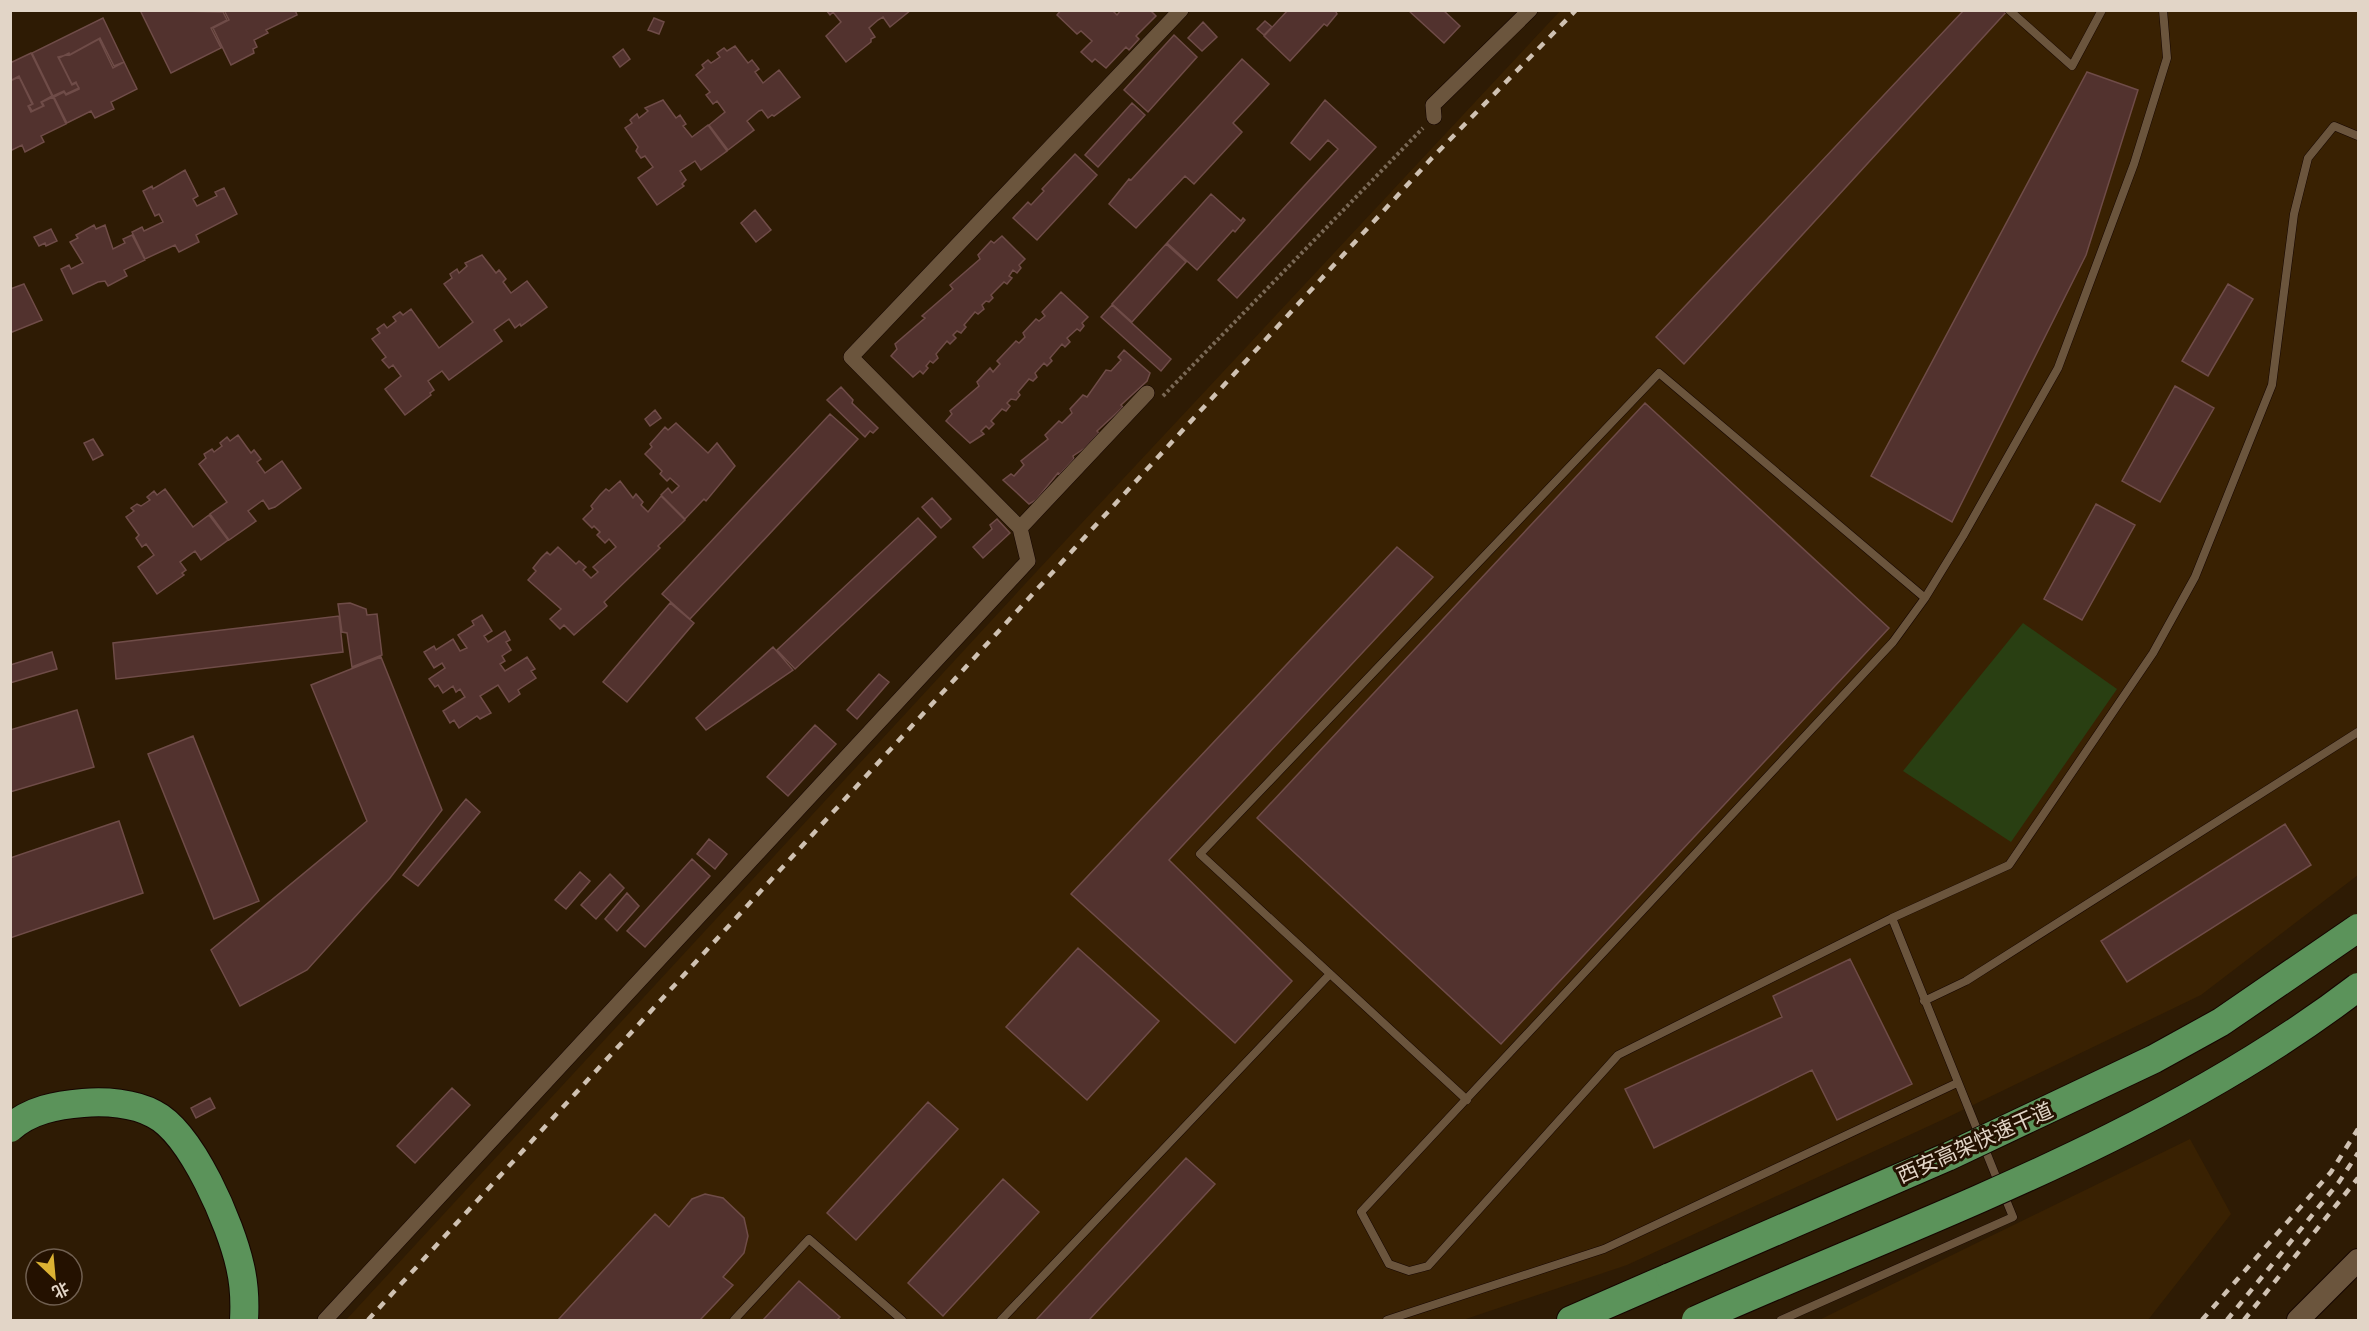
<svg xmlns="http://www.w3.org/2000/svg" width="2369" height="1331" font-family="'Nunito Sans','Noto Sans SC',sans-serif">
<style>
.built{fill:#392102}
.green{fill:#293f12}
.building{fill:#52322e;stroke:#6f4c48;stroke-width:1.5}
.lines{fill:none;stroke-linecap:round;stroke-linejoin:round}
.lane-casing{stroke:#150500;stroke-width:9}
.street-casing{stroke:#150500;stroke-width:16}
.secondary-casing{stroke:#150500;stroke-width:24}
.highway-casing{stroke:#150500;stroke-width:30}
.path{stroke:#796855;stroke-width:4;stroke-dasharray:3 3;stroke-linecap:butt}
.lane{stroke:#6b553d;stroke-width:8}
.street{stroke:#6b553d;stroke-width:15}
.secondary{stroke:#6b553d;stroke-width:22}
.highway{stroke:#5b935a;stroke-width:28}
.rail{stroke:#cfc1b2;stroke-width:4.5;stroke-dasharray:8 8;stroke-linecap:butt}
.highway-bridge-casing{stroke:#150500;stroke-width:30;stroke-linecap:butt}
.highway-bridge{stroke:#5b935a;stroke-width:28}
.labels{text-anchor:middle;stroke-width:6;stroke-linejoin:round;paint-order:stroke}
.street-label{font-size:21px;fill:#e2d5c7;stroke:#241100}
</style>
<rect width="100%" height="100%" fill="#2e1b04"/>
<!-- built -->
<path class="built" d="M1560 11H2358V875L2201 995 1942 1120 1627 1265 1463 1320H346L1038 570Z
M2190 1139 2231 1214 2148 1320H1819Z"/>
<!-- green -->
<path class="green" d="M2023 623 2117 689 2011 842 1903 771Z"/>
<!-- building -->
<path class="building" d="M140 10 223 12 227 20 211 28 221 48 171 73Z
M224 10H295L297 15 266 30 268 33 254 40 257 47 253 49 254 53 231 65 213 28 229 20Z
M826 10H911L890 27 883 17 878 20 869 28 875 37 871 39V42L846 62 826 36 841 22 833 12 830 15Z
M1061 10H1112L1117 15 1121 10H1150L1156 16 1136 36 1139 39 1129 50 1126 47 1106 68 1095 59 1092 62 1081 52 1092 41 1081 31 1077 34 1057 15Z
M1288 10H1335L1337 14 1327 26 1324 24 1290 61 1264 36Z
M1408 10H1443L1460 26 1444 43Z
M1964 10H2008L1684 364 1656 337Z
M103 18 124 62 114 66 100 38 71 54 58 57 72 85 76 83 79 88 66 94 64 91 53 96 32 53Z
M654 18 664 22 659 34 648 30Z
M1265 21 1272 27 1264 35 1257 29Z
M1203 22 1217 37 1202 51 1188 38Z
M1174 35 1197 57 1148 112 1124 90Z
M99 39 113 68 124 62 137 89 111 102 114 109 95 118 91 111 67 123 54 97 64 92 66 95 79 89 76 82 72 84 59 58 69 53 70 55Z
M735 46 748 63 752 60 759 69 755 72 763 83 779 70 800 97 774 116 772 115 768 118 762 110 759 111 747 121 754 130 728 150 709 125 725 112 717 101 713 104 706 95 710 92 696 75 704 68 702 65 708 60 711 63 720 57 717 53 724 48 727 51Z
M623 49 630 59 620 67 613 57Z
M31 53 52 96 41 102 43 106 32 111 29 106 33 104 19 76 10 81V63Z
M1242 59 1269 84 1233 123 1242 132 1194 184 1185 176 1136 228 1109 204 1129 179 1131 180Z
M2087 72 2138 90 2086 255 1952 522 1871 476Z
M19 77 32 104 28 106 31 112 44 106 42 102 53 97 66 124 41 136 44 142 25 152 22 145 10 151V81Z
M663 100 676 118 680 115 686 124 683 126 692 137 708 125 727 151 701 170 695 161 680 171 686 180 682 184 684 186 657 205 638 178 653 167 645 156 641 158 636 151 638 147 625 128 632 123 630 120 632 118 637 114 639 118 648 111 645 108Z
M1325 100 1376 147 1237 298 1218 280 1338 149 1328 140 1310 160 1291 143Z
M1132 103 1145 115 1098 167 1085 155Z
M1075 154 1097 175 1037 240 1013 218 1028 202 1031 205 1044 191 1042 189Z
M185 170 198 196 193 199 197 206 217 196 215 192 224 188 237 214 196 235 199 242 179 252 175 245 145 259 132 232 142 227 144 231 163 222 159 214 155 216 143 191 152 186 153 189Z
M1211 194 1241 221 1243 218 1245 220 1235 232 1233 230 1197 270 1167 243Z
M755 210 771 230 756 242 741 223Z
M94 225 96 229 105 225 113 249 125 243 123 239 132 235 145 260 124 270 127 276 108 286 105 281 98 282 73 294 61 269 69 265 71 269 83 263 70 242 78 238 76 235Z
M51 229 57 241 46 246 45 243 39 246 34 237Z
M1002 236 1025 259 1019 265 1021 268 1017 273 1013 270 1009 276 1012 278 1007 284 1004 282 991 295 993 298 989 302 986 301 982 305 984 309 978 314 975 312 964 325 966 327 961 333 957 331 953 335 956 338 950 344 947 341 936 354 938 358 933 363 930 361 926 366 928 368 923 374 920 371 913 377 891 356 897 349 895 344 925 318 922 316 953 289 950 285 980 259 978 255 991 241 994 243Z
M1166 244 1186 262 1132 322 1112 304Z
M482 255 496 273 499 270 506 279 503 282 511 293 527 281 547 307 521 326 520 324 515 328 509 319 494 330 502 341 449 380 442 371 428 381 434 390 430 393 431 395 405 415 385 389 401 376 393 365 389 368 382 360 386 357 372 339 380 333 377 329 384 324 387 328 396 321 393 317 400 312 403 315 411 309 439 348 473 322 444 284 452 278 450 274 457 269 459 273 467 266 465 263Z
M24 284 42 320 10 333V289Z
M2228 284 2253 299 2208 376 2182 361Z
M1061 292 1088 317 1082 323 1084 326 1080 331 1077 329 1067 338 1070 342 1065 347 1062 344 1050 358 1052 361 1047 366 1044 363 1035 373 1037 377 1033 381 1029 379 1018 392 1020 395 1016 400 1011 399 1007 403 1010 406 1006 411 1002 409 991 421 994 424 989 429 986 426 981 431 984 434 970 443 946 421 952 414 950 411 979 386 977 382 990 368 993 372 1000 364 997 361 1016 341 1019 343 1025 337 1023 333 1036 319 1039 321 1045 316 1042 312Z
M1112 305 1171 359 1161 371 1101 317Z
M1124 350 1150 373 1147 381 1121 405 1123 407 1097 431 1099 433 1085 448 1073 456 1074 459 1060 474 1058 473 1036 500 1029 504 1003 480 1011 474 1014 476 1024 465 1021 461 1048 439 1045 435 1059 421 1062 423 1072 413 1070 409 1083 395 1087 397 1106 370 1111 371 1121 360 1118 357Z
M2175 386 2214 408 2160 502 2122 481Z
M841 387 853 400 852 403 878 428 873 433 870 431 865 437 827 400Z
M1645 403 1889 628 1501 1044 1257 818Z
M655 410 661 418 650 426 645 419Z
M830 414 858 439 690 619 662 594Z
M676 423 708 453 717 443 735 466 706 501 704 499 685 519 661 495 668 488 672 493 679 486 670 478 667 481 660 474 662 471 645 454 652 447 650 444 665 427 668 430Z
M238 435 251 453 254 450 261 459 257 462 265 473 282 461 301 488 275 507 269 509 263 500 248 511 256 521 229 540 210 514 227 502 199 464 206 458 204 454 212 449 214 452 222 446 220 443 227 437 230 441Z
M93 439 103 455 93 460 84 443Z
M620 481 633 498 636 494 643 502 641 505 648 512 661 496 685 520 658 546 660 548 604 602 607 606 574 635 564 625 560 629 550 619 561 609 528 580 536 571 533 568 541 558 547 552 550 555 558 547 576 564 579 561 586 567 583 570 591 578 598 572 593 567 616 547 609 539 605 543 597 535 600 532 594 526 592 528 583 519 593 509 591 506 600 495 606 489 609 491Z
M165 489 193 527 209 515 228 540 201 560 195 551 180 562 186 570 182 573 184 575 157 594 138 567 154 555 146 544 142 547 136 538 139 535 126 517 134 511 131 508 137 504 141 506 150 500 147 497 154 491 157 495Z
M932 498 951 519 941 528 922 507Z
M2096 504 2135 525 2082 620 2044 599Z
M918 518 936 537 795 669 777 650Z
M997 519 1010 533 983 558 973 547 992 529 990 525Z
M1397 547 1433 577 1169 860 1292 981 1235 1043 1071 894Z
M350 603 366 609 367 615 377 614 382 655 352 667 347 633 342 632 338 604Z
M670 603 694 623 627 702 603 682Z
M482 615 492 631 484 636 488 642 505 631 510 640 506 642 511 650 502 656 505 661 500 664 505 671 527 657 535 669 531 671 536 678 518 690 520 694 509 702 498 685 480 696 491 713 480 719 477 716 459 728 454 720 450 723 443 711 465 697 460 689 456 692 453 686 443 693 438 685 435 687 429 679 445 668 442 663 434 668 424 652 434 646 436 650 453 639 460 651 467 648 458 635 474 625 472 621Z
M339 616 343 652 116 679 113 643Z
M773 647 793 670 706 730 696 718Z
M52 652 57 669 10 683V665Z
M381 657 442 810 390 878 307 970 240 1006 211 950 367 821 311 685Z
M879 674 889 682 857 719 847 710Z
M77 710 94 767 10 792V730Z
M815 725 836 744 788 796 767 777Z
M193 736 259 901 214 919 148 754Z
M466 799 480 812 418 886 403 875Z
M119 821 143 893 10 938V858Z
M2285 824 2311 865 2127 982 2101 941Z
M709 839 727 854 715 869 697 854Z
M692 859 710 876 645 947 627 931Z
M580 872 590 881 566 909 555 900Z
M610 874 624 888 596 919 581 905Z
M627 893 639 906 617 931 605 919Z
M1078 948 1159 1021 1087 1100 1006 1027Z
M1850 959 1912 1084 1837 1120 1812 1070 1654 1148 1625 1089 1782 1017 1773 996Z
M452 1088 470 1105 415 1163 397 1146Z
M210 1098 215 1108 196 1118 191 1108Z
M928 1102 958 1129 856 1240 827 1213Z
M1186 1158 1215 1184 1089 1320H1036Z
M1003 1179 1039 1212 943 1316 908 1283Z
M705 1194 723 1198 744 1218 748 1236 744 1253 723 1277 733 1285 700 1320H558L655 1214 669 1227 692 1199Z
M799 1281 840 1317 837 1320H763Z"/>
<g class="lines">
<defs>
<path id="lane" d="M2009 10 2072 66 2102 10
M1892 918 1618 1055 1428 1266 1409 1271 1389 1264 1361 1212 1893 642 1925 598 1963 536 2058 368 2134 164 2167 58 2163 10
M1924 1001 1966 981 2358 732
M1467 1100 1200 854 1659 373 1925 598
M1999 1184 1892 918 2009 865 2153 653 2195 577 2272 385 2294 214 2308 158 2334 126 2358 136
M734 1320 809 1239 902 1320
M1001 1320 1329 975
M1387 1320 1604 1249 1957 1083
M1781 1320 2013 1217 2004 1195"/>
<path id="street" d="M1434 117 1433 105 1530 10
M1020 528 1147 393
M325 1320 1028 561 1020 528 851 357 1181 10"/>
<path id="secondary" d="M2298 1320 2358 1260"/>
<path id="highway" d="M1571 1320 1670 1277"/>
</defs>
<!-- lane casing -->
<use href="#lane" class="lane-casing"/>
<!-- street casing -->
<use href="#street" class="street-casing"/>
<!-- secondary casing -->
<use href="#secondary" class="secondary-casing"/>
<!-- highway casing -->
<use href="#highway" class="highway-casing"/>
<!-- path -->
<path class="path" d="M1163 396 1423 128"/>
<!-- lane -->
<use href="#lane" class="lane"/>
<!-- street -->
<use href="#street" class="street"/>
<!-- secondary -->
<use href="#secondary" class="secondary"/>
<!-- highway -->
<use href="#highway" class="highway"/>
<!-- rail -->
<path class="rail" d="M368 1320 1431 159 1576 10
M2202 1320 2331 1172 2358 1129
M2227 1320 2339 1182 2358 1153
M2244 1320 2358 1178"/>
<defs>
<path id="highway-bridge" d="M10 1128C30 1110 57 1105 83 1103 105 1101 134 1103 154 1114 192 1133 231 1225 240 1266 244 1283 245 1303 244 1320
M1670 1277 1947 1157 2154 1059 2221 1022 2358 928
M1696 1320C1921 1220 2161 1138 2358 987"/>
</defs>
<!-- highway-bridge casing -->
<use href="#highway-bridge" class="highway-bridge-casing"/>
<!-- highway-bridge -->
<use href="#highway-bridge" class="highway-bridge"/>
</g>
<g class="labels">
<!-- street labels -->
<g class="street-label">
<text transform="translate(1975 1143) rotate(-24)" y="7">西安高架快速干道</text>
</g>
</g>
<!-- border -->
<rect width="2369" height="1331" fill="none" stroke="#e2d5c7" stroke-width="24"/>
<!-- north arrow -->
<g transform="translate(54 1277) rotate(154)"><circle r="28" fill="#241100" stroke="#705f50" stroke-width="1.5"/>
<path d="M0-4.5L10 22L0 15L-10 22Z" fill="#dcb233"/>
<text y="-9" font-size="16" font-weight="bold" text-anchor="middle" fill="#e2d5c7">北</text>
</g>
</svg>
